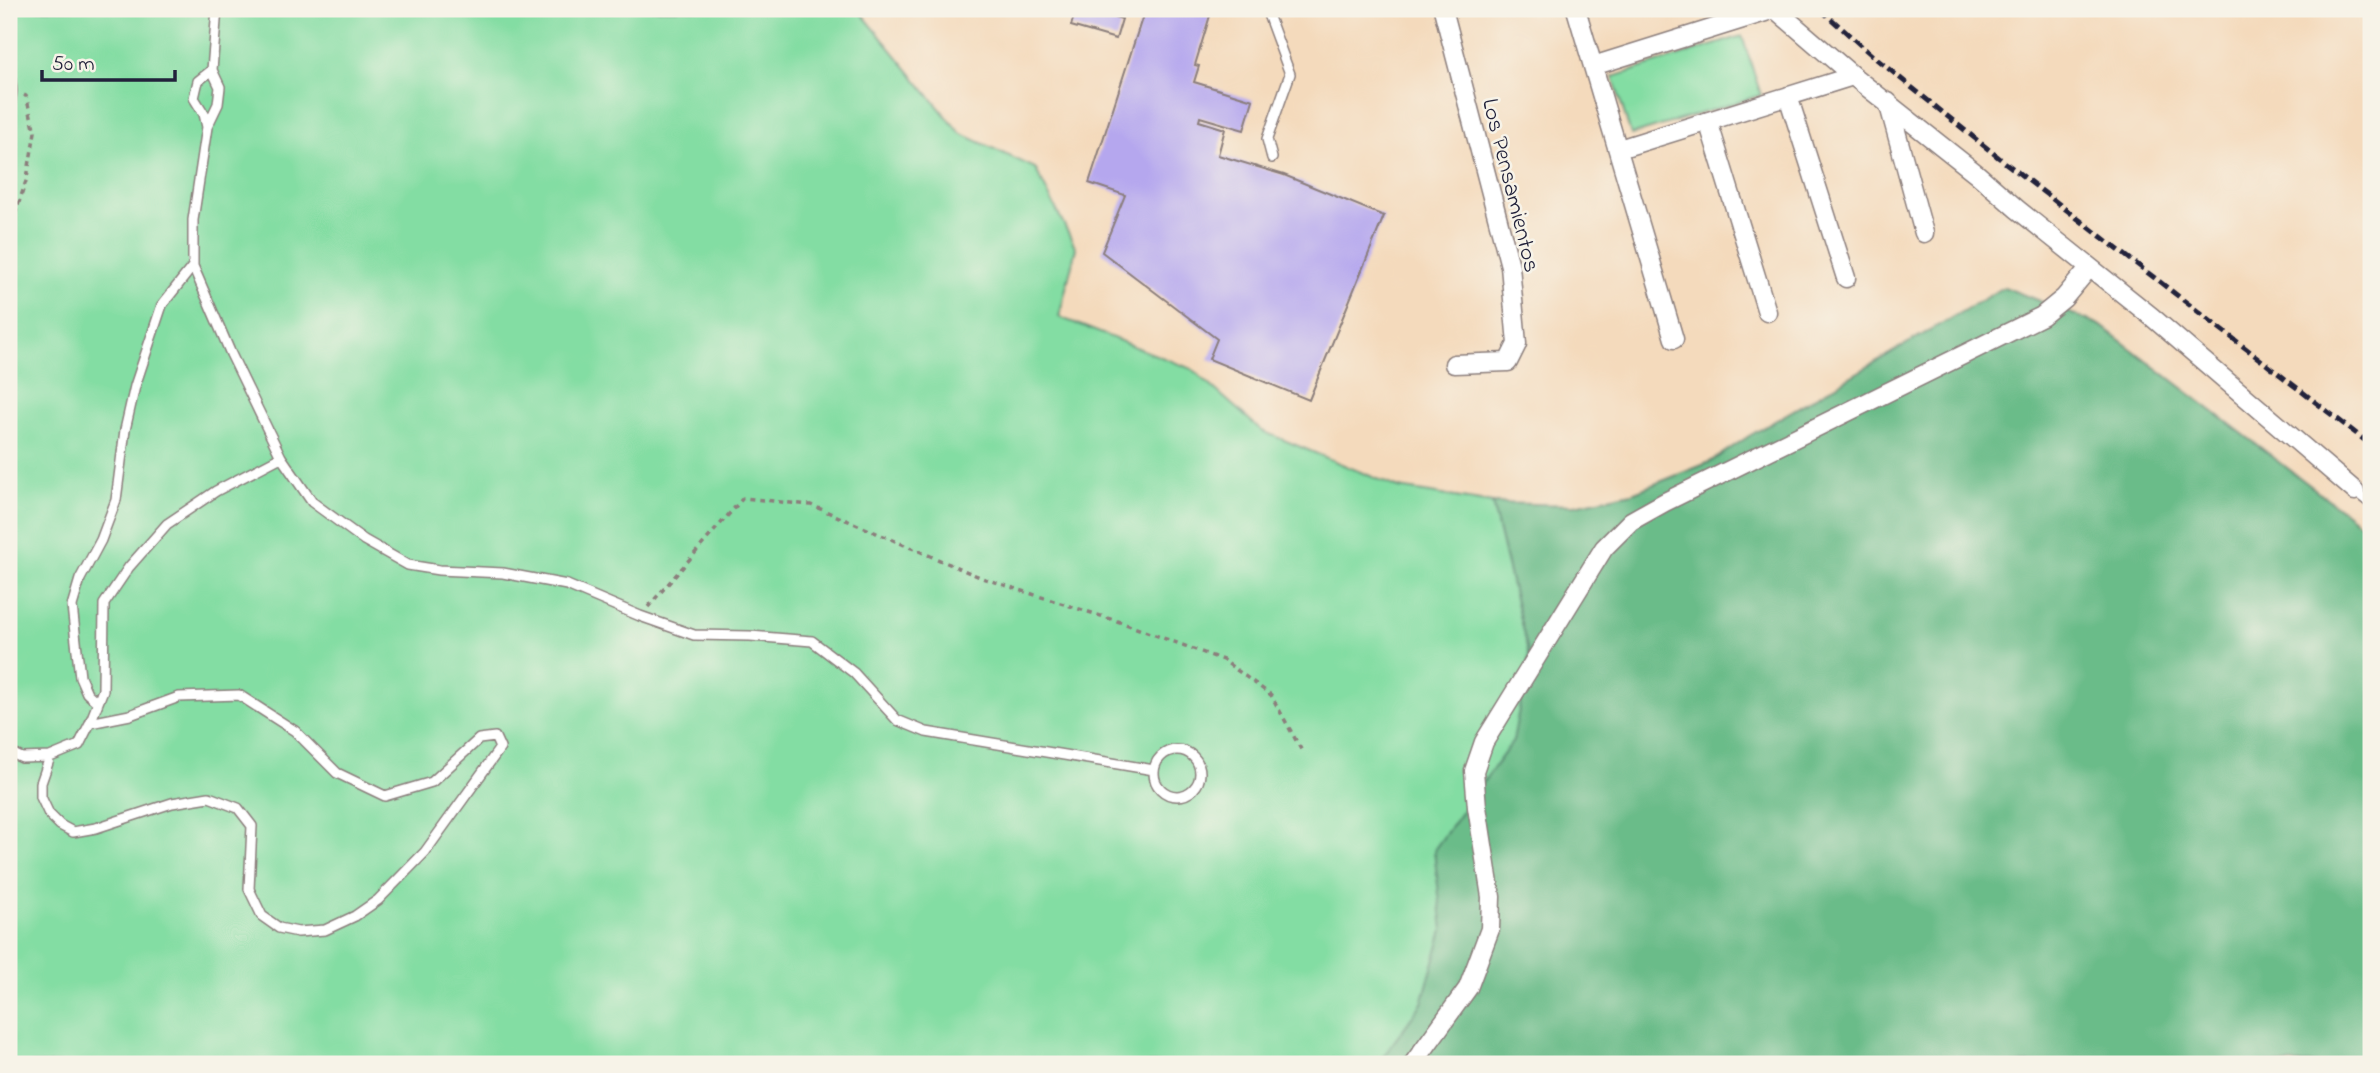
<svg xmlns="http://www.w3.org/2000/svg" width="2380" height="1073" font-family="'Indie Flower',sans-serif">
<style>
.green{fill:#83dda3;stroke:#52806f;stroke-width:2}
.forest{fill:#6abc89;stroke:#466f62;stroke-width:2}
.building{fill:#b5a7ee}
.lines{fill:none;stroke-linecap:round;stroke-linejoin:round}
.lane-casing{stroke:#8b7e7c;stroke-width:12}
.street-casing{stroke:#8b7e7c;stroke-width:21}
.path{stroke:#8b7e7c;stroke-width:3.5;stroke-dasharray:5 5;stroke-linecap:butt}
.lane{stroke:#fff;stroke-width:9}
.street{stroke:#fff;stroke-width:18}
.rail{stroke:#22223b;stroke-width:5;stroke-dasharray:10 5;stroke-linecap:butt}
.labels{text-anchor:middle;stroke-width:5;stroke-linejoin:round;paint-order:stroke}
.street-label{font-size:24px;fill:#22223b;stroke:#f7f3e8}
</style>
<rect width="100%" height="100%" fill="#f7f3e8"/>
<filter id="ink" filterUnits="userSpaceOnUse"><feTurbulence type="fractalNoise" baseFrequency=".0143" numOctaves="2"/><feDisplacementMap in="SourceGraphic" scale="14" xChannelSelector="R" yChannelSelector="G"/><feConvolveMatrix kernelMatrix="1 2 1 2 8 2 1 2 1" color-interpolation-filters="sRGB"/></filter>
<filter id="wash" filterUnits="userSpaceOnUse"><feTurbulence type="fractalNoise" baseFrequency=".00686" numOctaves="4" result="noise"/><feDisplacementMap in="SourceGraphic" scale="28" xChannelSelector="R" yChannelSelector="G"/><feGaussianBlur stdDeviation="1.57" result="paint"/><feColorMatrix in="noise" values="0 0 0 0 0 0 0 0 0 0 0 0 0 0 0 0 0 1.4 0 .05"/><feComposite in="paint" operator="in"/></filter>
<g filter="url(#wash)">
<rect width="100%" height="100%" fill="#f4dabc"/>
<!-- green -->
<path class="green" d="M9 9H858L960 133 1035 168 1076 248 1059 317 1192 369 1262 431 1399 488 1492 503 1529 656 1531 749 1459 902 1402 1064H9Z
M1742 36 1761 95 1631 135 1613 77Z"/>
<!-- forest -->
<path class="forest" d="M2004 287 2100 325 2371 532V1064H1378L1422 1003 1443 930 1434 850 1513 741 1529 656 1492 503 1574 505 1632 493 1710 462 1749 436Z"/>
<g id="blocks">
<!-- building -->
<path class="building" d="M1076 9H1088L1122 19 1116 39 1071 26Z
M1145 9H1212L1195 65 1199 66 1194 82 1253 100 1244 130 1200 117 1199 121 1225 129 1218 155 1284 175 1384 216 1309 400 1209 359 1217 339 1102 252 1125 195 1089 183Z"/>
</g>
</g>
<g filter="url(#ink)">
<use href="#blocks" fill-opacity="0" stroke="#8b7e7c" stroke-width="2"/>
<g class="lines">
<defs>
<path id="lane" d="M217 9 212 70 220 87 218 104 207 127 193 220V266L231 354 281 457 312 502 364 540 408 565 439 570 503 573 567 585 640 616 694 635 750 636 812 641 854 673 897 720 926 732 1154 770
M1266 9 1290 74 1267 139 1272 158
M9 64 12 91 9 113
M207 127 204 114 194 98 198 81 212 70
M2355 491 2371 504
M98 703 87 693 80 677 72 606 80 579 101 540 116 500 125 430 135 386 162 305 193 266
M1154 773a23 23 0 1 1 46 0a23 23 0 1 1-46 0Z
M9 752 22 758 50 757 79 745 90 723 103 690 104 604 129 567 167 524 216 491 281 457
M50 757 41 783V797L49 814 60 825 73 832 96 828 172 803 209 797 238 808 252 826 249 889 262 916 279 928 298 932 325 930 355 916 378 900 425 852 500 748 495 737 479 739 432 782 385 796 337 773 295 731 239 695 179 697 130 715 90 723"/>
<path id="street" d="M1443 9 1510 266 1517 344 1508 362 1454 364
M1576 9 1674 339
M1775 9 1853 76 1977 174 2017 209 2152 317 2355 491
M1593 66 1775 9
M1788 96 1846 278
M1888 102 1924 233
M1708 121 1767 312
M1619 149 1853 76
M1413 1064 1468 988 1490 929 1491 897 1477 807 1474 771 1484 742 1604 548 1631 521 1665 502 2042 316 2064 298 2089 268"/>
</defs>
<!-- lane casing -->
<use href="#lane" class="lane-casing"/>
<!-- street casing -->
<use href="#street" class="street-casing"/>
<!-- path -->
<path class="path" d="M9 233 27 178 35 132 26 96 24 95
M648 607 743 498 811 505 982 578 1120 622 1223 660 1271 695 1303 753"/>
<!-- lane -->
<use href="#lane" class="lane"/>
<!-- street -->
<use href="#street" class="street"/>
<!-- rail -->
<path class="rail" d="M1820 9 1874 57 1998 157 2371 445"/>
</g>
</g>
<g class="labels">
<!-- street labels -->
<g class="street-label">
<text transform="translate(1512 185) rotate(76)" y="8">Los Pensamientos</text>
</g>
</g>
<!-- margin -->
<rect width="2380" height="1073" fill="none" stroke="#f7f3e8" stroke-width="35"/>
<!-- scale -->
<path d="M42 70v10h133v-10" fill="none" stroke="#22223b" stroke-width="3.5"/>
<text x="52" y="70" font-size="21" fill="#22223b" stroke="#f7f3e8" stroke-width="5" paint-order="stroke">50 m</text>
</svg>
